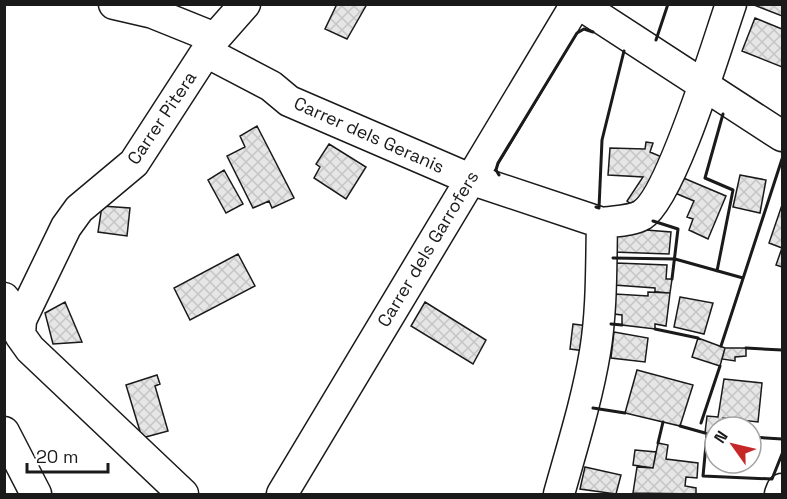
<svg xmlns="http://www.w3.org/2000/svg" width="787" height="499" font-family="'Space Grotesk',sans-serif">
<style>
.building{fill:url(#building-cross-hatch);stroke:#1a1a1a;stroke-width:1.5}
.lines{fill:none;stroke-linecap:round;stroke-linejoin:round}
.minor-casing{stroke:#1a1a1a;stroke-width:33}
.minor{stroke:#fff;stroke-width:30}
.wall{stroke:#1a1a1a;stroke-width:3}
.labels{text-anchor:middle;stroke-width:4.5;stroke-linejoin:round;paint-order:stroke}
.street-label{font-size:18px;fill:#1a1a1a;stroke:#fff}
</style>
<defs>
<pattern id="building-cross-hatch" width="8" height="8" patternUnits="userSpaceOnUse" patternTransform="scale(1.5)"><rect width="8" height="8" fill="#e6e6e6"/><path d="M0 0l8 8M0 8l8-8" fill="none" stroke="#c5c5c5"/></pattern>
</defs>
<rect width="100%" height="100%" fill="#fff"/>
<!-- building -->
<path class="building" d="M337 4H367L347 39 325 29Z
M782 4V16L754 5V4Z
M755 18 782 29V67L742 51Z
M257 126 294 198 272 208 269 201 253 208 227 156 245 147 240 136Z
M646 142 653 143 650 152 669 160 638 209 627 201 643 177 608 175 610 148 645 149Z
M329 144 366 167 346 199 314 178 320 167 316 164Z
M224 170 243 204 226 213 208 180Z
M740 175 766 180 760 213 733 207Z
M681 177 726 196 708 239 689 230 693 219 687 217 694 201 675 193Z
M782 205V267L776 265 782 248 769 243Z
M102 206 130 208 127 236 98 232Z
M646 230 671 232 669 254 613 252V232Z
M238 254 255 286 190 320 174 288Z
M616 263 667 265 666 279H672L670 293 655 292V288L614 285Z
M648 292 670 293 666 326 655 324V329L622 325V315L614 314 615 294 648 296Z
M680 297 713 303 704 334 674 327Z
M65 302 82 342 53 344 45 313Z
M425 302 486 340 473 364 411 326Z
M573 324 588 326 585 351 570 349Z
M614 332 648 338 645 362 611 358Z
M698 338 725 348 720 366 692 357Z
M725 348H746V356L735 357V361L722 359Z
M637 370 693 385 680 426 625 413Z
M157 375 160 384 155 386 168 431 142 438 126 385Z
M724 379 762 383 758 422 723 418 722 427H715V434L705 433 707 416 718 417Z
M658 443 668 445 666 459 698 463 697 478 686 477 685 486 696 488V494L633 493 637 467 653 468Z
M635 450 656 452 653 468 633 465Z
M585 467 621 475 616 494 580 489Z"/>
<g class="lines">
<defs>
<path id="minor" d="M114 4 153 13 215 38
M579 4 782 136
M206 52 271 86 289 101 470 179 602 223C601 266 602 310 595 352 587 400 572 447 559 494
M602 223C614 221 632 221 642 215 672 196 717 44 731 4
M4 298 21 320
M4 432 36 494
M183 494 30 349 20 335 21 320 66 227 79 209 134 163 215 38 245 4
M282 494 576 4
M780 494 782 489"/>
</defs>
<!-- minor casing -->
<use href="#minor" class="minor-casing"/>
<!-- minor -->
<use href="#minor" class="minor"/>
<!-- wall -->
<path class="wall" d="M656 40 668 4
M499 175 496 170 498 163 577 33 584 29 593 32
M596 207 599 208 602 140 624 51
M653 221 678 229 672 279
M613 258 675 259 743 278
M717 271 733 190 705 178 723 114
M611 324 622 325
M655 329 698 338
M721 346 782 159
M746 348 782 350
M593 408 625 413
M701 423 720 366
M680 426 705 433
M707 434 703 476 772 479
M751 437 782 439
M658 443 663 422
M772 479 782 454"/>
</g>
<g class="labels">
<!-- street labels -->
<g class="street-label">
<text transform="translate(162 118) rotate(-56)" y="6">Carrer Pitera</text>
<text transform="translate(369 135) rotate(24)" y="6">Carrer dels Geranis</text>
<text transform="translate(428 249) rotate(-59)" y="6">Carrer dels Garrofers</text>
</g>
</g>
<!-- border -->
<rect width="787" height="499" fill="none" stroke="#1a1a1a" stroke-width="12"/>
<!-- north arrow -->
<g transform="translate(733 445) rotate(304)"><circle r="28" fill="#ffffff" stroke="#a3a3a3" stroke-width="1.5"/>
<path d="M0-4.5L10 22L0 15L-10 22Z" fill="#c62828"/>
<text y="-9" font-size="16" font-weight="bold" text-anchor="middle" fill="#1a1a1a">N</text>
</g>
<!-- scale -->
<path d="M27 463v9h81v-9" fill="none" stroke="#1a1a1a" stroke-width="3"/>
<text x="36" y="463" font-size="18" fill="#1a1a1a" stroke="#ffffff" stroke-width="4.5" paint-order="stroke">20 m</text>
</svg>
